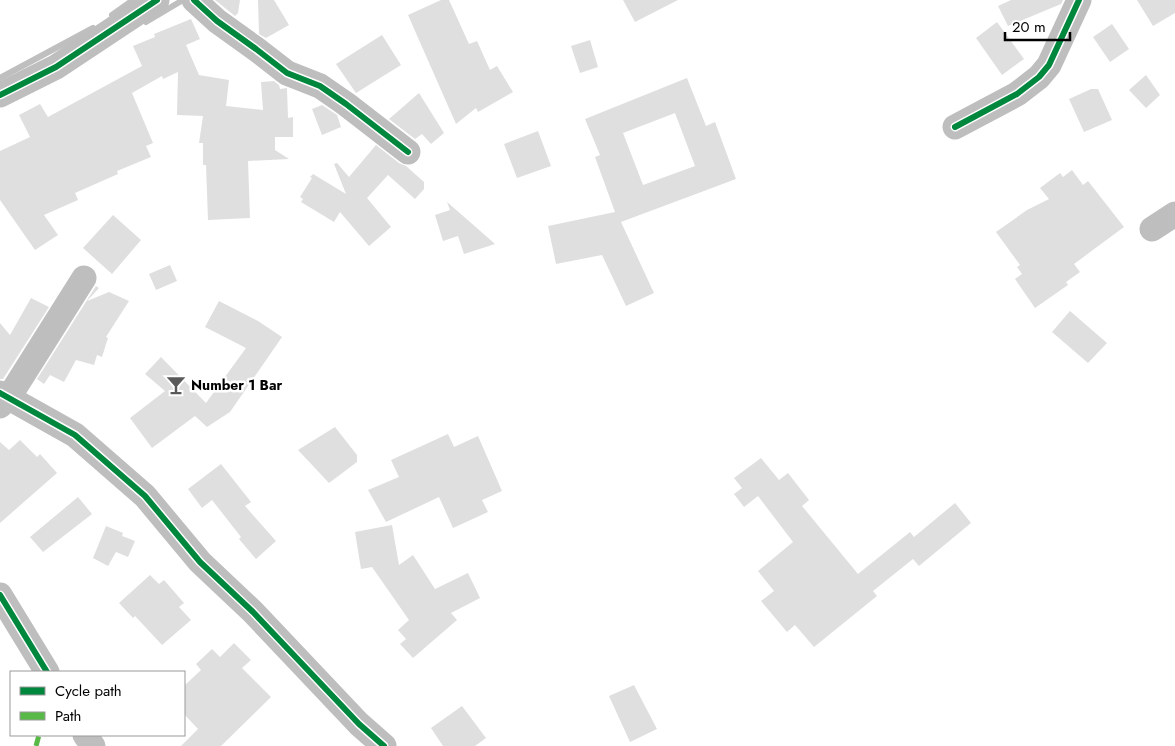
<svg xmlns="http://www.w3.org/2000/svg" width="1175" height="746" font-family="Jost,sans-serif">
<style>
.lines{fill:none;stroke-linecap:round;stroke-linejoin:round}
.stream{stroke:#bfbfbf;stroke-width:6}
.building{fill:#dfdfdf;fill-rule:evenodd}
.street{stroke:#bebebe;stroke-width:25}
.quiet{stroke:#58b947;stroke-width:5;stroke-dasharray:10 5;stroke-linecap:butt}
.cycleway-casing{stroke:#fff;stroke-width:9}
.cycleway{stroke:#00873e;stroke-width:6}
.labels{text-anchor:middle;stroke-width:5;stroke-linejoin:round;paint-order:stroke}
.poi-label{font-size:14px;font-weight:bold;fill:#000;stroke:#fff;text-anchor:start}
</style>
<rect width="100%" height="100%" fill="#fff"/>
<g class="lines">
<!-- stream -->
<path class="stream" d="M112 15 133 0
M146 22 183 0
M0 78 93 28"/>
</g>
<!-- building -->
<path class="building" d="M215 0H240L238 13 235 16Z
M258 0H274L289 25 266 38 259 34Z
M441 0H449L469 44 477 41 490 70 497 66 513 92 478 112 476 108 456 124 408 15Z
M623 0H678L635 22Z
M1011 0H1063L1061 4 1008 26 998 6Z
M1137 0H1175V13L1153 26Z
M191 19 200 39 186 45 199 75 229 80 226 106 263 110 261 82 274 81 279 85 280 89 287 88 288 118 293 117V137H275V150L289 159 248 161 250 218 208 220 206 165H203V143H199L203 116 177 115 178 72 163 79 162 76 132 93 153 143 146 146 151 157 117 171 118 174 75 193 78 200 44 215 58 235 35 250 0 200V151L30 137 19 115 40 104 48 117 142 66 133 46 155 37 154 34Z
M997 22 1024 59 1002 75 976 38Z
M1112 24 1129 49 1110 62 1093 37Z
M382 35 401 65 356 93 336 64Z
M590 40 598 67 580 73 571 46Z
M1146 75 1160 95 1146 108 1129 90Z
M687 78 706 126 715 122 736 179 621 222 654 293 626 306 602 255 556 264 548 226 615 212 595 157 600 155 585 119ZM675 113 695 166 643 185 623 133Z
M1091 89H1098L1112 120 1084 132 1069 99Z
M419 93 444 133 431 144 422 134 415 139 389 119Z
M322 105 337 115 341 127 322 135 312 109Z
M538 131 551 166 517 178 504 144Z
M376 145 399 163 406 166 424 182V189L415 199 388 175 367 198 391 227 369 246 340 212 334 222 301 202 303 199 300 197 312 178 310 177 313 174 346 194 334 164 337 163 349 177Z
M1072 170 1083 185 1088 181 1124 227 1074 264 1080 272 1066 282 1068 285 1035 308 1015 279 1022 274 1017 267 1020 265 996 232 1027 210 1049 199 1040 188 1060 173 1063 177Z
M447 202 478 229 495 244 464 254 458 236 443 241 435 215 450 210Z
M113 215 141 240 112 274 83 248Z
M170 265 177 281 156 290 149 274Z
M96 286 99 288 87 301 109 292 129 301 106 337 108 338 102 357 97 355 94 365 76 360 64 382 50 375 44 384 37 379Z
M31 298 49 307 3 379H0V323L10 335Z
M219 301 258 321 282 337 230 412 207 427 195 416 152 448 130 418 165 391 145 374 161 357 206 403 246 348 205 327Z
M1070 311 1107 343 1088 363 1052 332Z
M335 427 357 455V462L329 483 298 450Z
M448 434 454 447 478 436 502 491 482 500 488 512 453 528 439 497 386 522 368 490 399 477 391 460Z
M20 440 37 457 40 454 57 473 0 523V442L9 450Z
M761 458 779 480 788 473 809 500 802 506 858 574 910 532 914 537 955 503 971 523 919 566 913 559 873 591 877 596 814 647 795 625 787 632 761 601 774 591 758 571 793 542 758 496 744 507 734 494 742 488 734 478Z
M221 464 251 502 245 506 276 541 256 559 239 539 241 537 212 500 202 508 188 489Z
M78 497 92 514 43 552 30 537Z
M392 525 399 565 413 555 435 589 468 573 480 598 451 613 457 620 413 658 400 644 406 639 398 630 409 620 372 567 361 569 355 532Z
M106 526 123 533 122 536 135 541 128 557 116 552 108 566 93 558Z
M150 575 159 584 164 580 184 603 179 607 191 620 162 645 135 616 133 618 119 603Z
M234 643 251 660 242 668 271 697 221 746H181L198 729 184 714V686L201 670 196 664 212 649 220 657Z
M634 685 657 729 630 742 609 696Z
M462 706 486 738 475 746H443L431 728Z"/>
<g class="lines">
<!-- street -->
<path class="street" d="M194 0 217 21 256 49 287 73 320 86 346 104 408 152
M0 95 56 67 157 0
M955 127 1017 94 1039 77 1049 65 1079 0
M1152 229 1175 214
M0 393 75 435 145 496 200 562 253 612 359 724 384 746
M0 406 9 397 84 278
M0 595 47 672
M85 735 93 746"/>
<!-- quiet -->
<path class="quiet" d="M36 746 39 735"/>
<defs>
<path id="cycleway" d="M194 0 217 21 256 49 287 73 320 86 346 104 408 152
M0 95 56 67 157 0
M955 127 1017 94 1039 77 1049 65 1079 0
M0 393 75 435 145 496 200 562 253 612 359 724 384 746
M0 595 47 672"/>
</defs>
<!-- cycleway casing -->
<use href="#cycleway" class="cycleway-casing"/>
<!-- cycleway -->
<use href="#cycleway" class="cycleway"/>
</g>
<!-- icons -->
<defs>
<symbol id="bar-bare" viewBox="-9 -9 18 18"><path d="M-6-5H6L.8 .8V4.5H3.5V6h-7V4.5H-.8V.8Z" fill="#595959" stroke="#fff" stroke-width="2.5" paint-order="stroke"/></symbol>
</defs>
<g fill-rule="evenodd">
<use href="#bar-bare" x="162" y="371" width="28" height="28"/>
</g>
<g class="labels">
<!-- poi labels -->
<g class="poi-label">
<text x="191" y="390">Number 1 Bar</text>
</g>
</g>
<!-- legend -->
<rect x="10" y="671" width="175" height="65" fill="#ffffff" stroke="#999999"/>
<rect x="20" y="687" width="25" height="8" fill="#00873e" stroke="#999999"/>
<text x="55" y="696" font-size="15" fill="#000000">Cycle path</text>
<rect x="20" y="712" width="25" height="8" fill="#58b947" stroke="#999999"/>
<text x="55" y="721" font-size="15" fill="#000000">Path</text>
<!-- scale -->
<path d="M1005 32v8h65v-8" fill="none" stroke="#000000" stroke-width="2.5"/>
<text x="1012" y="32" font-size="15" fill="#000000" stroke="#ffffff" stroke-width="4" paint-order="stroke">20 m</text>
</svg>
